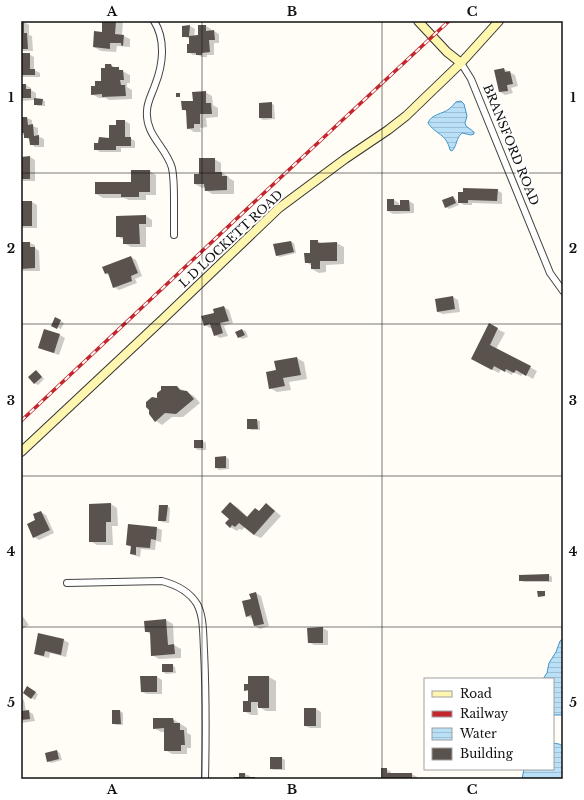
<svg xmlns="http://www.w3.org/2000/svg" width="584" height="800" font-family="'Libre Baskerville',serif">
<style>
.water{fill:url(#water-rules);stroke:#3f96cf}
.shadow{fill:#0003}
.building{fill:#5a524d}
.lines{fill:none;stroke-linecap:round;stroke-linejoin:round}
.street-casing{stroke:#444;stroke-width:8}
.secondary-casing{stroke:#333;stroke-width:10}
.street{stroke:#fff;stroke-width:6}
.secondary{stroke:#fff6b0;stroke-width:8}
.rail-casing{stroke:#c4262e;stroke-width:3.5}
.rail{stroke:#fff;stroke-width:2;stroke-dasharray:6;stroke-linecap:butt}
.grid{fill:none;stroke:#111;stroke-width:1;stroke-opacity:0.55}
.labels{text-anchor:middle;stroke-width:4;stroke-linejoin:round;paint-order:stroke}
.street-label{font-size:12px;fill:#111;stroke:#fff}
.neatline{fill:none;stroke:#111;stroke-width:1.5}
.grid-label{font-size:13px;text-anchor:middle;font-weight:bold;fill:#111}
</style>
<defs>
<pattern id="water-rules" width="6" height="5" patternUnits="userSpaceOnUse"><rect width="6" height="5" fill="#b9e0f7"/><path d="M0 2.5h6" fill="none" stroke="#9ebfd3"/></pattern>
</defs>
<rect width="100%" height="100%" fill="#fffdf5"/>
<!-- water -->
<path class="water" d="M461 101 464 104 467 116 465 123 466 126 474 132V134L471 135 462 133C456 138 457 146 452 151L450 150C446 133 436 135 428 123 431 114 443 114 449 109 452 107 453 105 456 102Z
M563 638V715H553V679H543L547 673 549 663 556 652 560 641Z
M553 743 559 744 563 746V779H522L524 769H553Z"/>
<!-- shadow -->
<path class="shadow" d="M103 21H123L122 35 130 39V47L117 46 116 52 101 51 94 47 103 33Z
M24 22 29 25V35L32 36 33 51H21V23Z
M190 26 195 29 194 37 199 36 206 26 211 29V32L214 31 219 34V43H214V55H207V57H202L198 55H193L188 52 190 45V39L183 36Z
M21 54H29L34 57V70L40 73V77H21Z
M111 65 130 75V83H127V87L132 90V99L109 100 106 98H99L92 94 96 87 102 82 106 69Z
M504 69 515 75 518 86 511 88 513 93 505 95 500 92 496 70Z
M21 85H26L31 88V90L36 93V99L42 100 45 101V106H38L35 104V100L21 101Z
M205 92 212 96 213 105 218 108V117L206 118 207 127 200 128 201 132H194L188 128 187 112 183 109Z
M271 103 274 105 275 119 263 120 260 118Z
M21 118H27L32 120V126L38 128V136L44 139V147H35L31 144 30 140 25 137V135H21Z
M125 121 130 124V138L135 141V148H121V152H100L95 149 99 144 110 139 117 126Z
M30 157 35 160V181H21V158Z
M214 159 221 163V172L229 177V178L234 181V194H212L206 190 205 187 202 188 195 184 200 175Z
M150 171 156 175V195H146V200H129L124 198H103L96 194 132 183Z
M497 190 502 193V204L472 203V205H464L459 202Z
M453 197 456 199 459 205 449 209 446 207Z
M394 200 399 203V206H401V201H409L414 204V213L393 214 388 211Z
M21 202H32L37 205V228H21Z
M146 216 152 220V227H146V247H131L124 243V240L117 236Z
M311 241H318L323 244 337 243 344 247V264L326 265V272L319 273 312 269V266L306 262 311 254Z
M291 242 294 243 296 253 280 257 276 255 274 245Z
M21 243H30L35 245V248L39 251 40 271H23L21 270Z
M131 257 136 260 142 276 135 279 137 283 119 290 114 287 110 276 106 274Z
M453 297 458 300 460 312 443 314 438 312Z
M224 307 229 310 233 323 224 326 228 336 220 338 215 335 212 328H210L205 325 215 313Z
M56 318 64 323 61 329 52 325Z
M490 325 505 333 496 349 537 371 533 379 523 373 521 376 513 372 512 375 501 369 499 373 479 363Z
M45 330 60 335 65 338 59 355 44 350 39 347Z
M242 330 246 331 248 337 242 339 239 337 237 332Z
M21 356 22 357V369H21Z
M297 358 304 362 307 379 289 382 291 390 277 392 270 388 277 371Z
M36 371 39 373 44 379 38 385 34 383Z
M177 387 194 396 200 403 183 417H172L162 425 156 421 150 410 158 399Z
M248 420H257L260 421V430H251L248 428Z
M203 441 206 443V450H198L195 448Z
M226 457 229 459V469L219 470 216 468Z
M230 503 237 507 248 517 260 512 266 505 273 509 281 516 261 538 254 535 245 527 242 530 239 529 237 531 230 527Z
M111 504 117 508 118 526H112L113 545H97L90 541Z
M167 506 170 508 169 523 162 522 159 520Z
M41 512 46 515 54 533 39 540 34 537 36 520Z
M129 525 157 528 162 530 161 542 156 541 155 550 141 549 140 557 136 556 131 554V547L127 545Z
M21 550 23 551 21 559Z
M549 575 552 577V582H524L520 580Z
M256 593 261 596 269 626 260 629 255 626 253 619 247 616 252 600Z
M21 614 29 625 21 630Z
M166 620 173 624 174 645 181 649V658L159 659 152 655 151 635 146 631Z
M323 628 328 631V645H314L309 642Z
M39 634 64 640 69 643 66 657 50 653 49 658 40 656 35 653Z
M172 665 175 667 176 673 166 674 163 672Z
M157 677 162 680V694H147L142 692Z
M269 677 276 681V711H266L257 706 258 715H251L244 711 249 702V692L245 690Z
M27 687 38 694 35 700 24 693Z
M21 699 24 700 26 711H28L33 714 35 721 21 723Z
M316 709 321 712V728H310L305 726Z
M113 711H120L123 713V725H116L113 723Z
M173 719 187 728V733L191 735V748H187V754H172L165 750V732H161L154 728Z
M57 751 60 753 62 760 51 763 48 761Z
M282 758 285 760V770H274L271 769Z
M386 769 391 772V774H412L417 777V779H382Z
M240 774H245L250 776V778L256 779H235L240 778Z"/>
<!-- building -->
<path class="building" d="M24 21V33H27L28 49H21V22Z
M102 21H116L115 34 124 35 123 46 121 45V43H110V49L93 47 94 31 102 32Z
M190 25 189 36 198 35V25H206V31L214 30 215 40H209L210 52 202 53V55H196V53H187V44H189V37H182V26Z
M21 53H30V69H35V75H21Z
M105 64H111L112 67H119V70H123L124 80H120L121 85H125L126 96 102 97V94L91 95V86H95V81H101V68H105Z
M504 68 505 72 510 71 513 84 507 85 508 91 499 92 494 70Z
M21 84H26V89H31V98H21Z
M206 91V103H211L212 114H200V124H194V128L187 129 186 110H182L181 101H193L192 92Z
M176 93H180V97H176Z
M34 98 43 99 42 105H34Z
M272 102V118H259V103Z
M21 117H27L28 125 33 124 34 136 39 135V145H30L29 138H24V133H21Z
M116 120H125V137H131V146H116V150H94V143H98L99 137 109 138V125H116Z
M30 156V179H21V157Z
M199 158H215V172H222V176H227V190L205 191 204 184H194V174H199Z
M131 170H150V192H139V197H121V194H95V182H131Z
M463 188 498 189 497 201 468 200V203H458V192H463Z
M453 196 456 203 445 208 442 200Z
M387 199H394V205H400V200H409L410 211H387Z
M21 201H32V226H21Z
M146 215V224H139L140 244H123V237H116V216Z
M310 240H318V243L337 242V261H320V269H311V263H305L304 253H310Z
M291 241 294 252 276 256 273 244Z
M21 242H30V247H35V268L21 269Z
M131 256 138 273 131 276 132 281 113 288 108 273 105 274 102 267Z
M453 296 455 309 437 312 435 299Z
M224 306 229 321 220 323 223 333 214 336 210 324 204 326 201 316 214 313 213 309Z
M55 317 61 320 57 329 51 326Z
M489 323 498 328 490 345 531 366 526 376 516 370 514 373 506 369 505 372 494 366 492 370 471 359Z
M44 329 60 334 54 353 38 348Z
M242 329 245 335 238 338 235 332Z
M297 357 301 375 283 378 285 386 269 389 266 372 276 370 274 361Z
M36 370 42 377 34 384 28 377Z
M161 386H177L180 390 187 391 194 399 176 414 165 413 155 422 149 414V410L146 407V402L152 397 157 398V393L161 390Z
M247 419H257L258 429H247Z
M194 440H203V448H194Z
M226 456V468H215V457Z
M230 502 247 517 255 508 259 511 266 503 275 511 254 535 239 523 235 527 232 525 230 528 225 523 229 519 221 512Z
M111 503V522H106V542H89V504Z
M159 505H168L166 521H158Z
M41 511 50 530 33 538 27 524 35 520 33 514Z
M128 524 157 527 156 540 151 539 150 548 136 547V555L130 554 131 546 126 545Z
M549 574V581H519V575Z
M537 591H545V596L538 597Z
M256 592 264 624 254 626 251 615 246 617 242 601 251 599 249 594Z
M166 619 168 645 174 644 175 654 151 656 150 632H145L144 621Z
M323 627V643H308L307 628Z
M38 633 64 639 61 655 45 651 44 656 34 654Z
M162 664H173V672H162Z
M140 676H157V692H141Z
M248 676H269V708H258V702H251V712H243V701H248V690L244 691V684H248Z
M27 686 36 692 31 699 23 693Z
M304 708H316V726H304Z
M29 710 30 719 21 720V711Z
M112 710H120L121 724H112Z
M153 718H173L174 723H180V730H184L185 745H181V751H164V728L153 729Z
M57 750 59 759 47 762 45 753Z
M270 757H282V769H270Z
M381 768H387V773H412V779H381Z
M239 773H245V777H255V779H234V777H239Z"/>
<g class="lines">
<defs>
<path id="street" d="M154 21C166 40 163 65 155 85 152 94 147 102 147 111 145 135 166 147 172 168 174 178 174 189 174 199 174 211 174 223 174 235
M461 63 471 79 550 273 563 291
M67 583 162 581C177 585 189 591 197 604 204 617 203 635 204 650 206 693 206 736 205 779"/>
<path id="secondary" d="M418 21 447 52 461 63
M21 452 163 319 279 208 345 159 388 130 406 116 461 63 499 21"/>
</defs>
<!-- street casing -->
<use href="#street" class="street-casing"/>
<!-- secondary casing -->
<use href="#secondary" class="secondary-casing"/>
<!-- street -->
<use href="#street" class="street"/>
<!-- secondary -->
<use href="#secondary" class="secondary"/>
<defs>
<path id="rail" d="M21 421 264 193 449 21"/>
</defs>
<!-- rail casing -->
<use href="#rail" class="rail-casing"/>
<!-- rail -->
<use href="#rail" class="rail"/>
</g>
<!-- grid -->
<path class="grid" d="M202 21V779M382 21V779M21 173H563M21 324H563M21 476H563M21 627H563"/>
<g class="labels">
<!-- street labels -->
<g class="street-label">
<text transform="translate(511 145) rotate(68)" y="4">BRANSFORD ROAD</text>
<text transform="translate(231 239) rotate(-43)" y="4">L D LOCKETT ROAD</text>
</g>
</g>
<!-- border -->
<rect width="584" height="800" fill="none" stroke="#ffffff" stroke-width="44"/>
<!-- legend -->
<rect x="424" y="678" width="130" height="92" fill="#ffffff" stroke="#a0a0a0"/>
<rect x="432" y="691" width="20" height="6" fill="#fff6b0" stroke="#a0a0a0"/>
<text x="460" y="698" font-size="12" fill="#111111">Road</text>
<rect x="432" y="711" width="20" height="6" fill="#c4262e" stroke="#a0a0a0"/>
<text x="460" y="718" font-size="12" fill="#111111">Railway</text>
<rect x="432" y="728" width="20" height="12" fill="url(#water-rules)" stroke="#a0a0a0"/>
<text x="460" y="738" font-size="12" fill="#111111">Water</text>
<rect x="432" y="748" width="20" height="12" fill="#5a524d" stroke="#a0a0a0"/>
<text x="460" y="758" font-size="12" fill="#111111">Building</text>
<rect x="22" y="22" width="540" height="756" class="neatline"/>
<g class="grid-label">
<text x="112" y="16">A</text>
<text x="292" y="16">B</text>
<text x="472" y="16">C</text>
<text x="11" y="102">1</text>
<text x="573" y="102">1</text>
<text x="11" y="253">2</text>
<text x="573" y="253">2</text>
<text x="11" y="405">3</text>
<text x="573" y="405">3</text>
<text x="11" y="556">4</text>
<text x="573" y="556">4</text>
<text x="11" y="707">5</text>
<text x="573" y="707">5</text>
<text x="112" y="794">A</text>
<text x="292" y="794">B</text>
<text x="472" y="794">C</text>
</g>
</svg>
